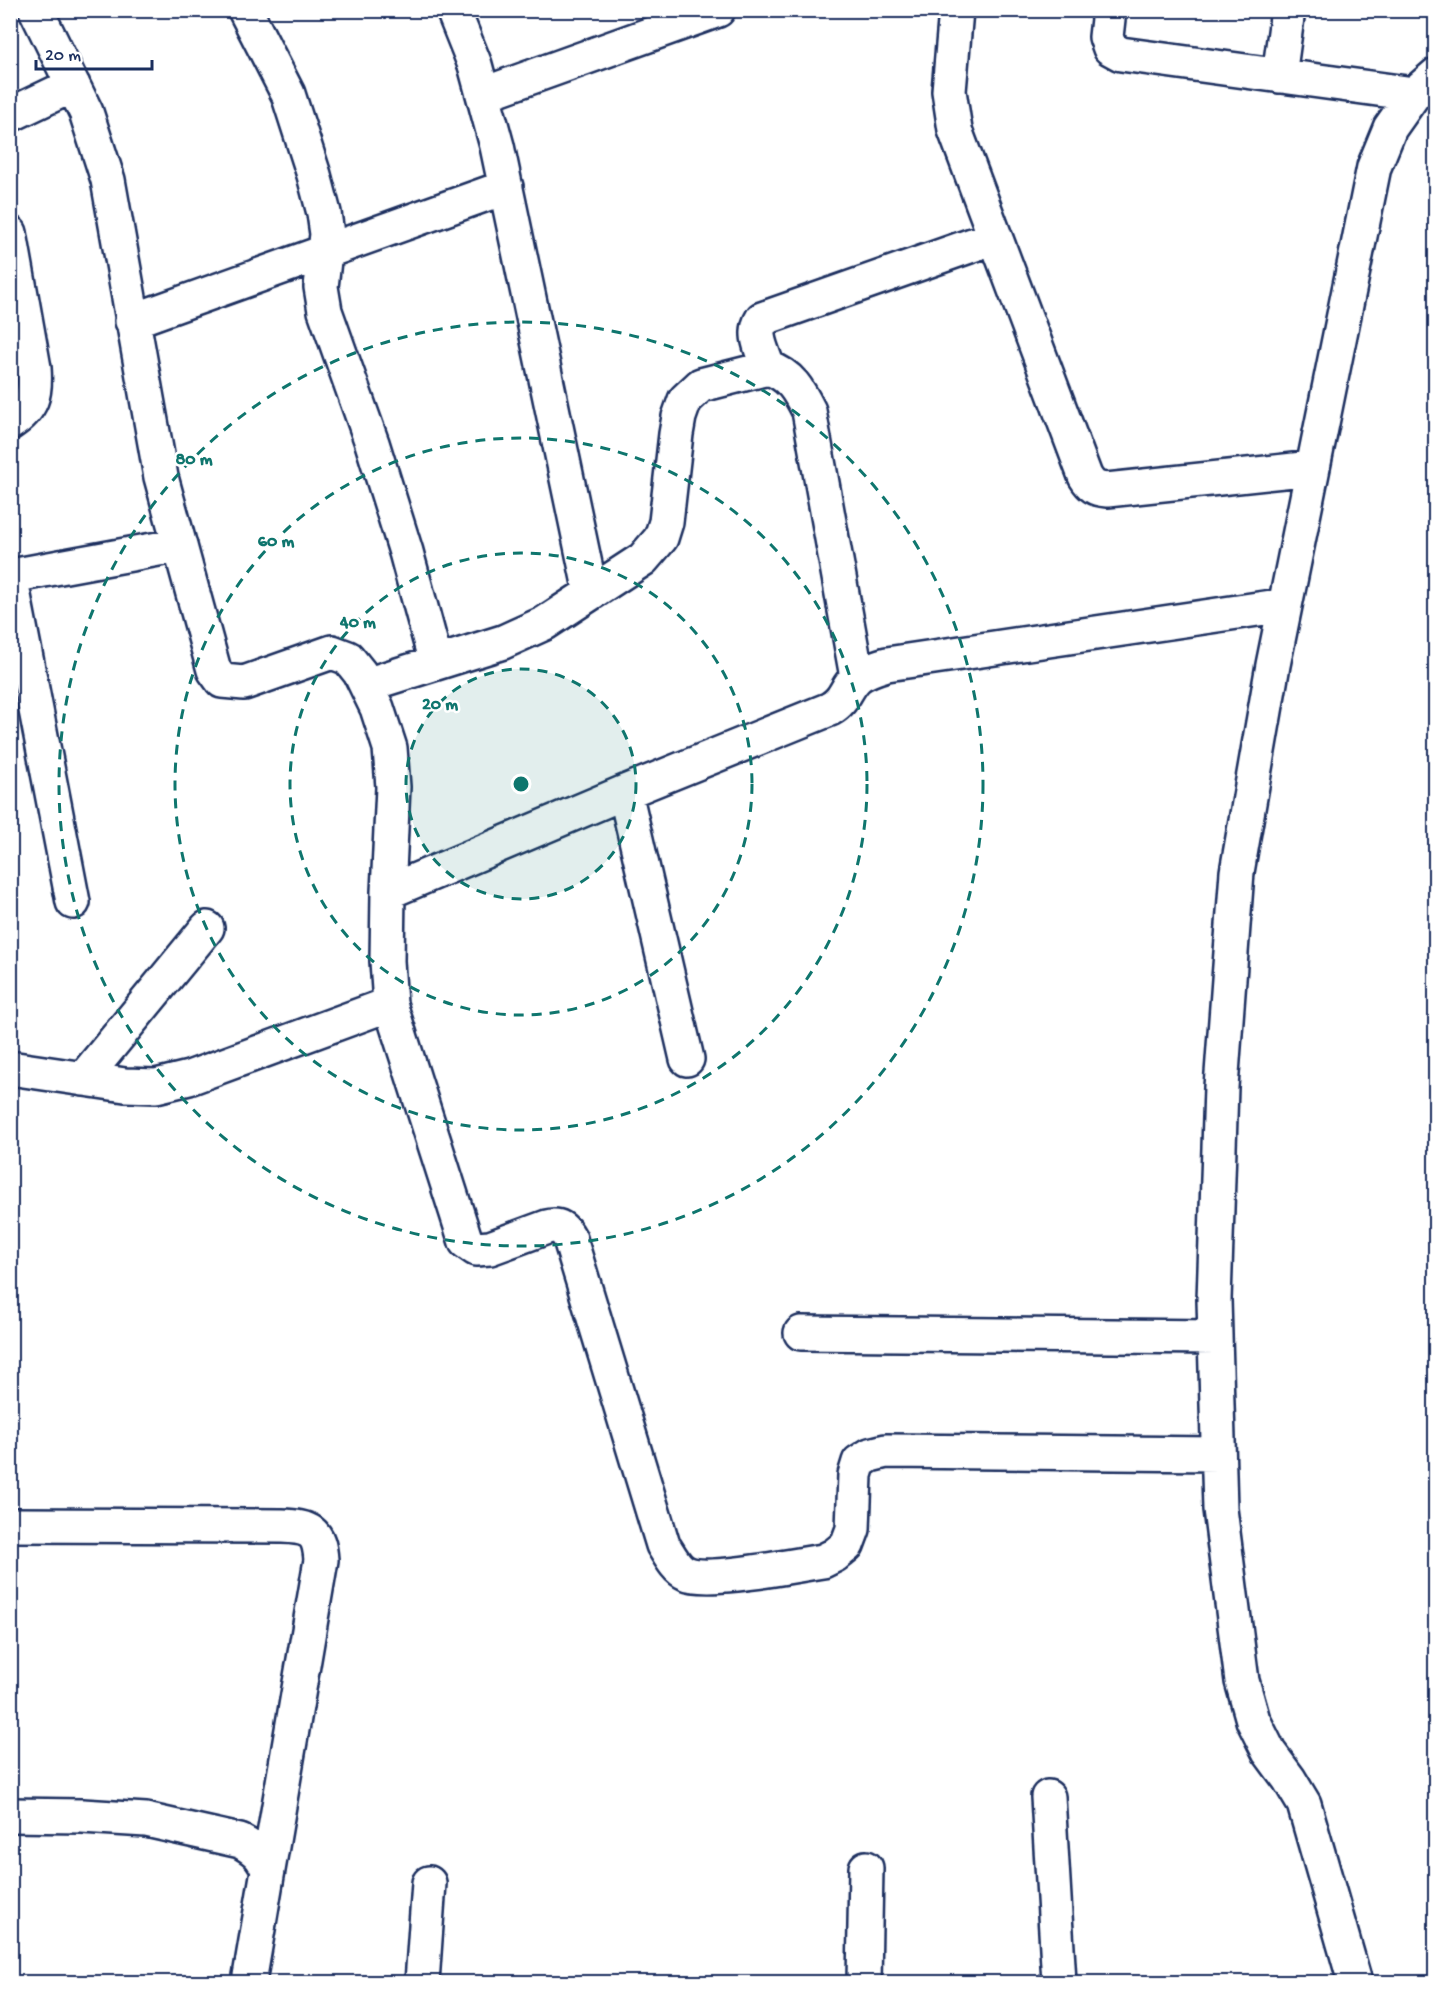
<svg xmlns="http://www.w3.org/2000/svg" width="1446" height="1993" font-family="'Gochi Hand',sans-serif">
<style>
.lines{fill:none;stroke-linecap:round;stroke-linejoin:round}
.minor-casing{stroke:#1b2f5e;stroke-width:38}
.minor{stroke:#fff;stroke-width:33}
.ring{fill:none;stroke:#0f766e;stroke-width:3;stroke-dasharray:10 8}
.centre{fill:#0f766e;stroke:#fff;stroke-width:3}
.ring-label{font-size:18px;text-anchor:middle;font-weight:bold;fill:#0f766e;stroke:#fff;stroke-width:5;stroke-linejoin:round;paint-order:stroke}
</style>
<rect width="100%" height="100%" fill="#fff"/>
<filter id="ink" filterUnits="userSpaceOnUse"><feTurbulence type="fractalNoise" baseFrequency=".0167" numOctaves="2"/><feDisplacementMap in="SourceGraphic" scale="12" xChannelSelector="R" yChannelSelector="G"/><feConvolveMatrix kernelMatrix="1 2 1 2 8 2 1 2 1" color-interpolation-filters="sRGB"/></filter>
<g filter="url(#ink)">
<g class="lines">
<defs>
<path id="minor" d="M36 10 86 112 108 180 161 477 214 670 222 681 244 683 332 652 348 658 360 673 377 708 390 748 393 787 388 892
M245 10 288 94 314 175 324 213 327 234 321 287 325 311 372 443 406 552 436 663
M453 10 475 65 497 146 591 593
M956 10 949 91 955 130 1085 476C1091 486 1095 489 1107 490L1312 468
M1109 10 1106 37 1110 48 1121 54 1414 94
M1279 76 1288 10
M484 94 718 10
M10 115 73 85
M10 233 34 368C36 394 33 408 10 423
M132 321 506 187
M768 368C791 375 799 391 809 411L857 677
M10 575 73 902
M11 576 180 545
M366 685 503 642 545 623 643 559 661 538 666 522 676 434 679 417 685 400 701 385 768 368C763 351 752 335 762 319L995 237
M625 792 687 1059
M390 1004 466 1242 476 1249 490 1248 547 1227C559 1224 564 1228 570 1239L663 1545C669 1554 676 1569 686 1573 708 1583 795 1565 823 1561L835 1555 847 1545 853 1529 855 1475 859 1462 870 1455 886 1451 1218 1454
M10 1068 125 1085 156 1086 189 1078 390 1004 387 961 388 892 625 792 830 709C846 700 845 688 857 677 866 670 877 667 887 664L1285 605
M83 1079 207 928
M801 1333 1215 1337
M10 1525 282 1526C310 1527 319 1531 321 1560L268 1870
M1048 1797 1059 1982
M10 1815 82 1816 146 1820 240 1841C255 1849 262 1855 268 1870L249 1982
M422 1982 429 1883
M864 1982 866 1868
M1355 1982 1304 1804 1289 1779 1269 1752 1253 1720 1242 1681 1220 1509 1214 1300 1221 1087 1237 872 1273 665 1374 167 1390 128 1414 94 1436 75"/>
</defs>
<!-- minor casing -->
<use href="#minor" class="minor-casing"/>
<!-- minor -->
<use href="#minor" class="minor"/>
</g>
</g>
<!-- distance rings -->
<circle cx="521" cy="784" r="115" fill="#0f766e" fill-opacity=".12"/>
<g class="ring">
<circle cx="521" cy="784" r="115"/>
<circle cx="521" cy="784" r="231"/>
<circle cx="521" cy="784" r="346"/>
<circle cx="521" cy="784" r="462"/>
</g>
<circle cx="521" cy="784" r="9" class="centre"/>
<g class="ring-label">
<text x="194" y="464">80 m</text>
<text x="276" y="546">60 m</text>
<text x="358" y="627">40 m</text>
<text x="440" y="709">20 m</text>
</g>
<!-- margin -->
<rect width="1446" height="1993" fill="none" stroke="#fff" stroke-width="36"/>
<rect x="18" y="18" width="1410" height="1957" fill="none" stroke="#1b2f5e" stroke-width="2" filter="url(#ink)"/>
<!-- scale -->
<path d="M36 60v9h116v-9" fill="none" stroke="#1b2f5e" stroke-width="3"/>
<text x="45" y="60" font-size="18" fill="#1b2f5e" stroke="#ffffff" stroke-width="4.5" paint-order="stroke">20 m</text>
</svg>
